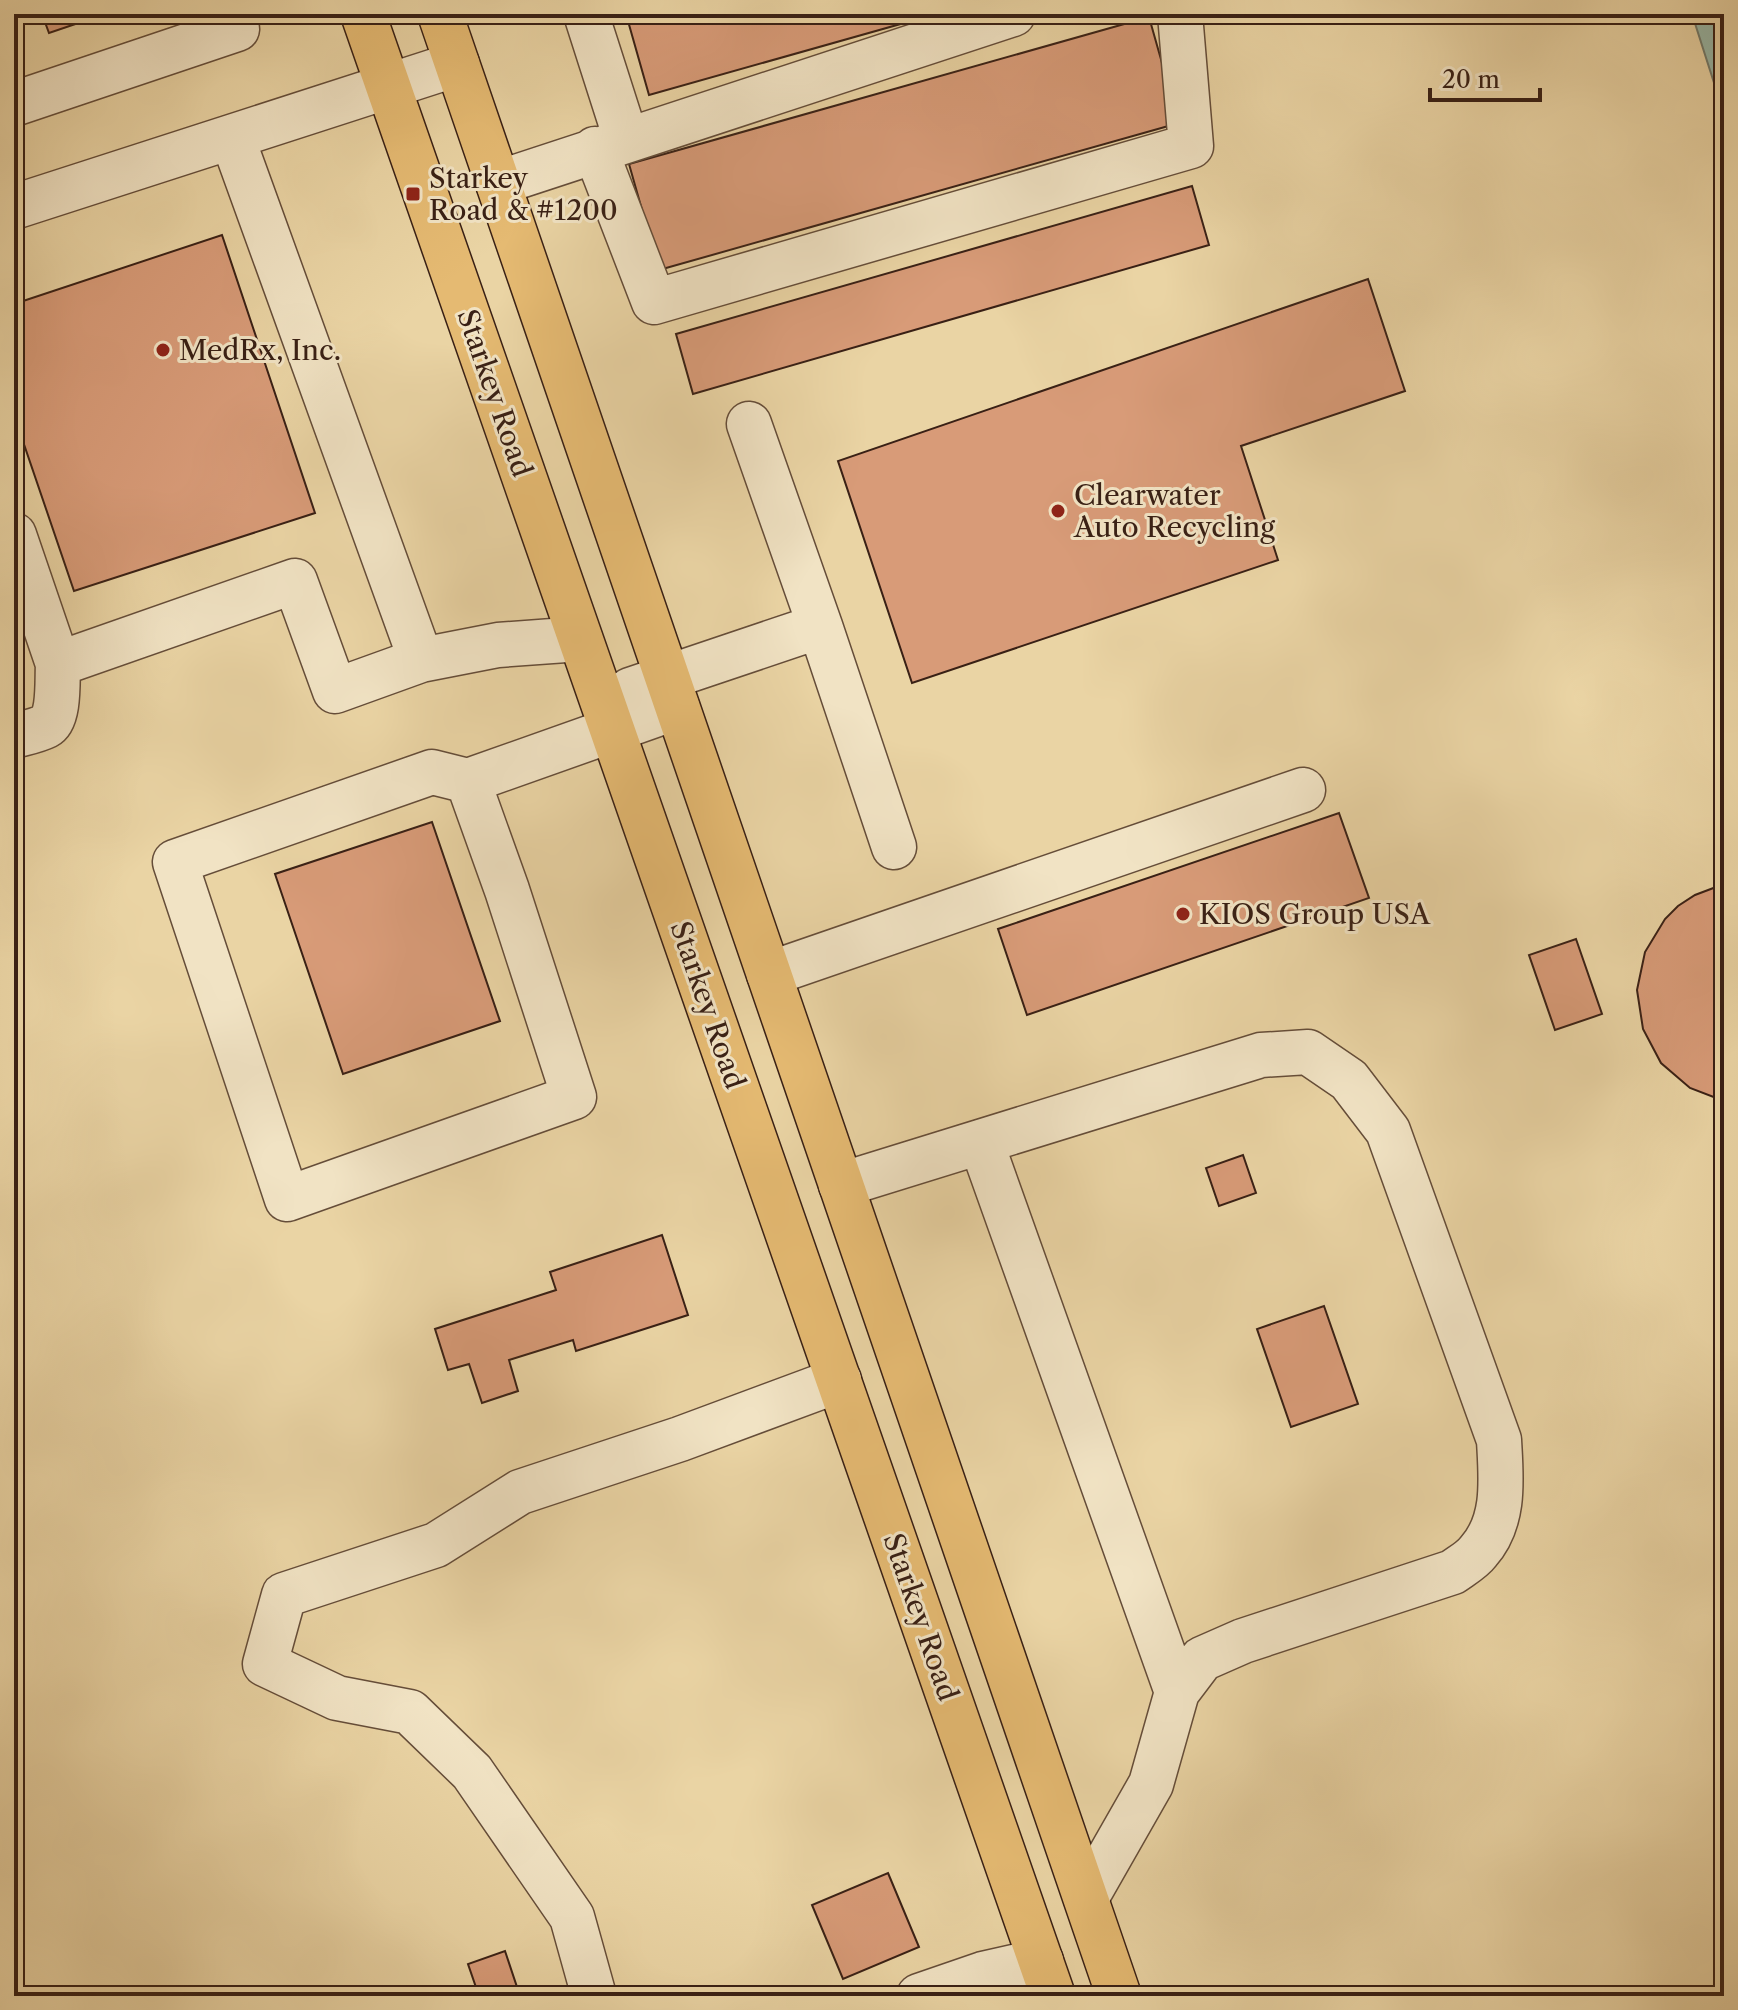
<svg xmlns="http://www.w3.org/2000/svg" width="1738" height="2010" font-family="'Libre Caslon Text',serif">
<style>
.water{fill:#98b8a8;stroke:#727b6d;stroke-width:2}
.building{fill:#d89b78;stroke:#392015;stroke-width:2}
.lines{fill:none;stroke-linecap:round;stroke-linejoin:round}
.minor-casing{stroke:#654d39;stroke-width:47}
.major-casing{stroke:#392015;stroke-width:47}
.minor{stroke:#f1e3c4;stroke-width:44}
.major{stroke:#e5ba72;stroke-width:44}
.poi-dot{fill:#8f2418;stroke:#f1e3c4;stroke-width:3}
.labels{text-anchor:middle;stroke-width:6;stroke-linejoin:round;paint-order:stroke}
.poi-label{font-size:28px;fill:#392015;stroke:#f1e3c4;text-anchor:start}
.street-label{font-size:28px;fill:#392015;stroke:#f1e3c4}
</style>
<rect width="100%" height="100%" fill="#ead4a4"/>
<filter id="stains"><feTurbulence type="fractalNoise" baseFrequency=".0025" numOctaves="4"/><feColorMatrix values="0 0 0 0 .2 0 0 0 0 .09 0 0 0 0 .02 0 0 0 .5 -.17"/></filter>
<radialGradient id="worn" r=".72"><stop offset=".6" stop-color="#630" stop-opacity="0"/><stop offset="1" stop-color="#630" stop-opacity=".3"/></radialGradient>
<!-- water -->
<path class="water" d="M1692 14H1724V114Z"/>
<!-- building -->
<path class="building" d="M42 14H105L49 33Z
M626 14H936L649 95Z
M1149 17 1179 123 659 270 629 164Z
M1192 186 1209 245 693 394 676 334Z
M222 235 315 513 74 591 14 415V304Z
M1368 279 1405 391 1241 446 1278 560 912 683 838 461Z
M1339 813 1369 898 1027 1015 998 929Z
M432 822 500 1021 343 1074 275 874Z
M1724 884V1101L1690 1088 1661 1063 1643 1029 1637 990 1645 952 1665 919 1678 906 1695 895Z
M1576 939 1602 1014 1555 1030 1529 955Z
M1243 1155 1256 1193 1219 1206 1206 1168Z
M662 1235 688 1315 576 1351 573 1340 509 1360 518 1391 482 1403 469 1364 448 1370 435 1329 556 1290 550 1272Z
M1324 1306 1358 1404 1291 1427 1257 1329Z
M888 1873 919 1947 843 1979 812 1905Z
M505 1951 520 1996H479L468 1964Z"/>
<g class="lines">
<defs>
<path id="minor" d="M586 14 626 139
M14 104 237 29 231 14
M595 149 654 302 1191 146 1180 14
M498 183 1013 14
M14 207 457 64
M14 535 58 664 295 581 335 691 421 660 232 137
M820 626 894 847
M421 660 498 645 580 639
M630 690 820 626 749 424
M14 736C24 733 36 731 46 726 60 719 57 679 58 664
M468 781 432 772 175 862 287 1199 574 1097 507 890 468 781 677 707
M769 974 1303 790
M981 1142 1177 1692
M841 1185 1261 1055 1308 1052 1349 1080 1388 1131 1499 1440C1501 1478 1506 1521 1478 1552 1472 1560 1461 1566 1453 1572L1243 1641 1202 1659 1177 1692 1151 1784 1086 1898
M594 1996 572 1917 472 1772 410 1712 337 1698 265 1664 284 1595 436 1545 520 1492 680 1439 839 1380
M919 1996 983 1974 1041 1961"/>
<path id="major" d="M363 14 1053 1996
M440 14 1119 1996"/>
</defs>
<!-- minor casing -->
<use href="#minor" class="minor-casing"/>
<!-- major casing -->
<use href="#major" class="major-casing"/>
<!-- minor -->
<use href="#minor" class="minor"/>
<!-- major -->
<use href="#major" class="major"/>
</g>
<!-- markers -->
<g class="poi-dot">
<rect x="405" y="186" width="16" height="16" rx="4"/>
<circle cx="163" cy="350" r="8"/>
<circle cx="1058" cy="511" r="8"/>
<circle cx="1183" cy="914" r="8"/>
</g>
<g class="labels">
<!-- poi labels -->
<g class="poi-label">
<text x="429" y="188">Starkey<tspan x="429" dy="32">Road &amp; #1200</tspan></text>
<text x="179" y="360">MedRx, Inc.</text>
<text x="1074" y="505">Clearwater<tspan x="1074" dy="32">Auto Recycling</tspan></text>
<text x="1199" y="924">KIOS Group USA</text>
</g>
<!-- street labels -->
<g class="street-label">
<text transform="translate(495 393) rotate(71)" y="10">Starkey Road</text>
<text transform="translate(708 1005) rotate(71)" y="10">Starkey Road</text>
<text transform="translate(921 1617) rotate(71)" y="10">Starkey Road</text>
</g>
</g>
<!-- margin -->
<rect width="1738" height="2010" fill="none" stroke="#ead4a4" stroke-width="48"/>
<rect x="16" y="16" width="1706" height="1978" fill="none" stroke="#392015" stroke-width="4"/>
<rect x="24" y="24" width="1690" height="1962" fill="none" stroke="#392015" stroke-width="2"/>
<!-- scale -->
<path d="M1430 88v12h110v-12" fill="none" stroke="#392015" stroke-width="4"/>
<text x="1442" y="88" font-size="24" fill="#392015" stroke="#f1e3c4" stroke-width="6" paint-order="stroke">20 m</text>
<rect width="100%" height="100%" filter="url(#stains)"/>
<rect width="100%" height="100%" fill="url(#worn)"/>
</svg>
